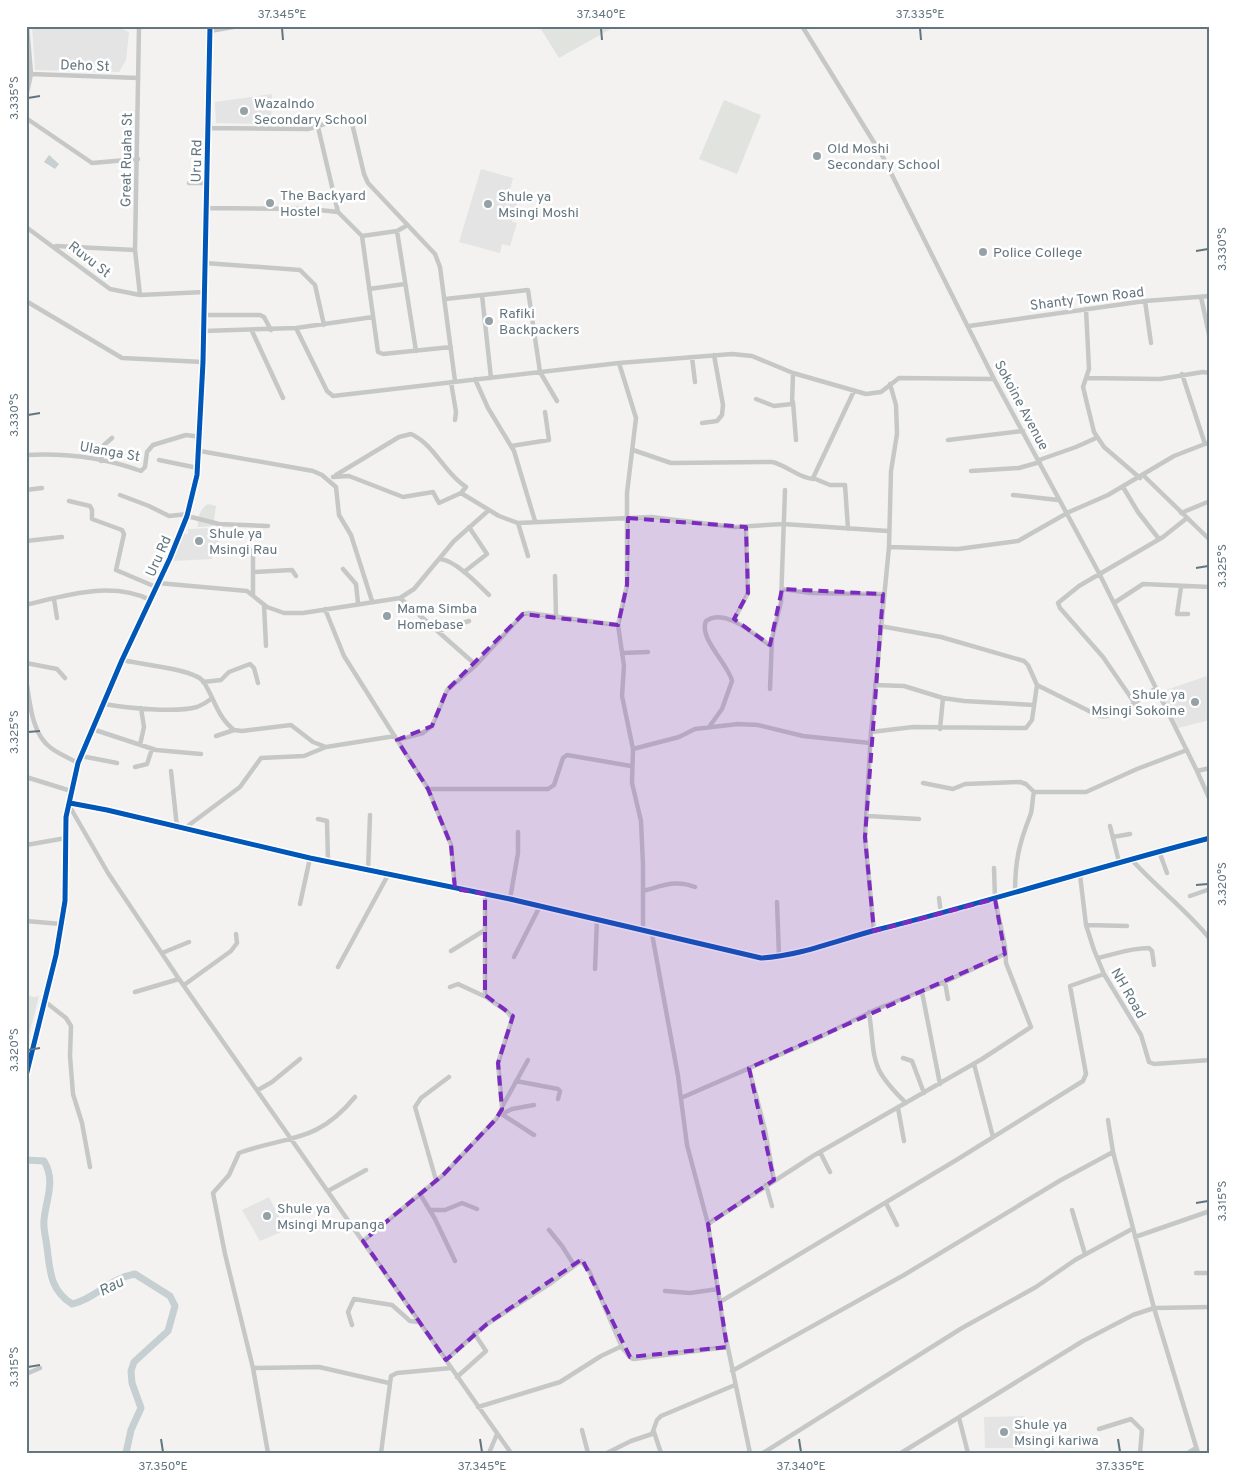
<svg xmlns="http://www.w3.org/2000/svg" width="1236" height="1479" font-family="Overpass,sans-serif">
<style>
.built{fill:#e3e4e3}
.green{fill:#e1e4de}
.water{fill:#c6cfd1}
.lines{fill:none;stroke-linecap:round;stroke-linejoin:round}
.river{stroke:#c6cfd1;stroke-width:7}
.minor{stroke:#c6c8c8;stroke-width:4.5}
.cycleway-casing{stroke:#fff;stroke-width:8}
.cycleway{stroke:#0057b8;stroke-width:5}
.marked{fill:#7b2cbf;fill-opacity:0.2;stroke:#7b2cbf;stroke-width:4;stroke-dasharray:10 6;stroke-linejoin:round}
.ticks{fill:none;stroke:#63757f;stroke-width:2}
.poi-dot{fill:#95a1a7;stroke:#fff;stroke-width:2}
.labels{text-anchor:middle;stroke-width:5;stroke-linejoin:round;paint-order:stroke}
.street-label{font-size:14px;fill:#63757f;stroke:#fff}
.poi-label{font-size:14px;fill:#63757f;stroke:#fff;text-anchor:start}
.water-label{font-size:15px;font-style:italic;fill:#5f777d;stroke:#fff}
.neatline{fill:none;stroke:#63757f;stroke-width:2}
.ticks-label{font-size:12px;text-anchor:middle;fill:#63757f}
</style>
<rect width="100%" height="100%" fill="#f3f2f0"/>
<!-- built -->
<path class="built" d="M32 26 122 29 129 32 126 60 119 72 35 70Z
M272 94 271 124 216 123 215 102Z
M481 169 513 178 508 197 518 200 512 222 517 223 510 246 502 244 500 253 459 242Z
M211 528 212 530 217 529 220 552 213 555 212 559 173 561 182 533 188 534V529Z
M1210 675V720L1178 728 1160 692Z
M269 1197 286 1230 260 1241 242 1210Z
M1025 1416V1448H985L984 1417Z"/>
<!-- green -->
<path class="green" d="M539 26H616L559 58Z
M724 100 761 115 737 174 699 159Z
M208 504 216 506 213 526 198 527C197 517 200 509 208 504Z
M26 995 34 997 39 996 26 1047Z"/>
<!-- water -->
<path class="water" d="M49 155 59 164 55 169 44 162Z"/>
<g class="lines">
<!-- river -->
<path class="river" d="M26 1160 44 1161C56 1181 46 1199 44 1220 43 1229 46 1238 47 1247 50 1271 50 1290 72 1304 95 1299 110 1278 135 1274L170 1296 175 1306 168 1331 134 1362 131 1371 132 1383 141 1408 131 1430 126 1453"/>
<!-- minor -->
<path class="minor" d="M139 26 135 250 140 295
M802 26 883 157 994 379 1099 573 1197 771 1210 800
M210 31 239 26
M31 74 138 78
M26 97 31 74 27 26
M26 118 92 163 138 159
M318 127 338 212
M207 128 308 129 344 118 351 119 364 174 368 183 435 254 440 267 455 381
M189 183H207
M206 208 310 209 338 212 362 236 378 352 383 354 451 347
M26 227 110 289 140 295 204 292
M397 231 416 351
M362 236 397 231 406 226
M56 246 135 250
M205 263 300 270 315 285 324 325
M369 289 405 284
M482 295 491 378
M1201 297 1210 339
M445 299 528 290 540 372 557 401
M26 301 122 358 203 362
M1145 301 1151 343
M1086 309 1089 369 1083 387 1094 432 1104 447 1140 478
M204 315H260L264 317 271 330
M969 326 1145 301 1210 296
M296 328 327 391 333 396 619 363 732 354 752 356 793 373 866 394 881 392 899 378 994 379
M204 331 296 328 373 317
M252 331 283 398
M692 357 695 382
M619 363 636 418 627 493V585L618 625 624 666 622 696 633 749 632 783 641 821 643 865V931
M1210 373V351
M1182 374 1205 444
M1086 378 1160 379 1203 372 1210 373
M475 379 488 408 514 451 535 521
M451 382 456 412 455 420
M756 399 774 406 792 404 793 373
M793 402 796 440
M702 423 717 421 722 415 723 405 714 355
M948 440 1023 431
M511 446 549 440 545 412
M633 450 671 463 772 462C787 465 798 478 813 479
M200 451 313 471 322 475 336 487 339 515 351 535 372 601
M26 455C64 453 105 458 141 471L145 467 147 452 153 445 186 435 201 437
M159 460 198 468
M1039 460 1076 447 1096 438
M101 461 104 445 112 438
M971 471 1019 468 1040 462
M336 475 399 437 411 434C435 445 444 473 466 487L461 493
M1144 476 1210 540
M333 477 349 476 403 497 433 492 439 503 461 493 499 516 518 523 651 517 735 527 783 524 888 531
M1123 487 1138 512 1159 539
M26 490 42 488
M120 495 149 506 169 516 188 514
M1013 495 1058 500
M69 501 90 506 92 510V519L122 530 124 534 116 570 156 587
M1181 513 1210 501
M187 516 219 524 268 526
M518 523 528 556
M848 529 845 485H830L813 478 854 391
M26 541 62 537
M889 547 958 549 1018 541 1069 512 1108 495 1174 456 1210 442
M440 559C455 560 478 584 489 595
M343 569 356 584 358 603
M253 572 292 570 296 576
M464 572 487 554 469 527
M555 576 556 616
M158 583 247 591 267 607 284 613H303L400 598 414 589 454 541 489 510
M1181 587 1177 614H1188
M782 589 811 593 883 594
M253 595V550
M400 598 476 665
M54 599 57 618
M1114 603 1143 584 1210 587
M26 605C64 595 113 581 150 600
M264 605 266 646
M325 609 344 656 428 789 451 845 455 889
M734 620 748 593 746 527
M880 626 941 637 1024 661 1028 665 1037 685 1099 716C1118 719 1140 698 1155 689
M438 631 469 621
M622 653 648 652
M122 660C139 664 193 669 203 681 214 697 217 717 234 730L242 731 291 725 313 742 326 747 395 736
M26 663 57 669 65 678
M26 679C30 701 31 734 51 748 59 754 69 758 78 763
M203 682 221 680 229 672 250 664 254 668 258 683
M875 685 904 686 943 698 964 701 1034 705
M770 689 772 638 781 602 785 490
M1134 702 1103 657 1060 608 1058 603 1079 586 1163 537 1187 518
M104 704C127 708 175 713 197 707 202 705 207 702 211 699
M709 727 722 709 732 681C729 665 698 638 706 621 725 607 755 635 771 646
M92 729 156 750 201 754
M940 729 943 698
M871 732 913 727 1026 728 1032 720 1037 685
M216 736 234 730
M397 740 423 733 432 726 447 690 476 665 523 614 529 613 618 625
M140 745 144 727 141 708
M633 749 679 737 695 729 738 724 758 725 803 736 870 743
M81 756 117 763
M135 767 147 764 152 749
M171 771 177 827
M1197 771 1210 768
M26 777 71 791
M923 783 953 789 965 784 1020 782 1026 784 1034 792H1086L1137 769 1187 750
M428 789H548L554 785 563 758 567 755 631 766
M70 803 107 810 310 858 510 899 761 958C800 956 838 940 876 930 988 902 1098 867 1210 838
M70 807 108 873 179 979 511 1453
M868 816 919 819
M318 819 327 821 328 862
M1110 826 1119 862
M185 828 240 787 261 758 304 756 326 747
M1113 837 1130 834
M26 845 66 838
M1159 851 1167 873
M1131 859C1156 887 1187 910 1210 939
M368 871 370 815
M1080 875 1086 925 1094 950 1104 974 1141 1035 1149 1062 1154 1064 1210 1060
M643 891C662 886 676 879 695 887
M1015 893C1015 861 1019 844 1030 816 1033 809 1032 799 1034 792
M1190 896 1210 889
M939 898 941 914
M510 899 518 853V832
M777 902 779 956
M300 904 310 858
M26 921 61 924
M1086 925 1127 926
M874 931 865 837 871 732 889 547 891 471 897 434 896 405 890 384
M652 934 678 1076 687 1145 708 1224 724 1329 750 1453
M451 951 485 930
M162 953 189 942
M514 957 540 906
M1098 958C1115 954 1130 948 1149 948L1152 951 1154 965
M338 967 388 875
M595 969 597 919
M945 982 948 999
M184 985 231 951 237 943 236 934
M450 987 458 984 486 997
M135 992 179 979
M922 992 940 1084
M43 1000 66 1018 71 1026 70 1056 73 1094 82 1123 90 1167
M869 1012C876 1061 868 1066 906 1103
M903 1058 912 1061 924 1093
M974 1064 993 1137
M749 1068 765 1130 774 1180
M26 1076 56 955 65 901 66 817 78 763 122 660 170 558 187 516 197 475 203 362 210 26
M516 1081 558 1089 560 1091 558 1099
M258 1090 272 1082 300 1059
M681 1098 816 1039 877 1009 945 982 1005 954
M502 1107 528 1060
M898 1108 904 1141
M500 1113 534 1135
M502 1114 512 1109 534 1105
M1108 1120 1113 1152 1154 1308 1210 1307
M820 1152 830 1172
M436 1180 415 1107 421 1098 449 1077
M766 1185 772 1206
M328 1191 366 1170
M420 1194 435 1219 455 1261
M886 1203 897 1225
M430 1210H445L462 1203 477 1209
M1072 1210 1085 1254
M708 1224 813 1156 982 1059 1031 1027 1006 963 1005 946 995 899 994 868
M549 1230 562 1246 574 1265
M1135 1237 1210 1211
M363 1241 443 1175 496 1119 502 1109 498 1063 512 1019C508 1007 492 1005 485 995V894
M1196 1273H1210
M665 1291 690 1293 718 1289
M720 1302 958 1159 1083 1081 1086 1074 1070 986 1104 974
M352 1325 348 1312 354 1299 392 1305 410 1321 418 1322
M446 1360 487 1324 551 1283 581 1261 589 1271 622 1347
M253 1368 319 1367 389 1383
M732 1371 904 1275 1061 1180 1113 1152
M26 1374 40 1368
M457 1377 486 1351 474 1333
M478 1407 560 1382 601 1356 620 1347C627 1349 627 1358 634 1359L727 1347
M959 1418 968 1453
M1099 1429 1131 1419 1142 1430 1140 1453
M582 1430 588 1453
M654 1432 661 1453
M268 1453 253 1368 225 1254 213 1193 229 1175 239 1153C289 1135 316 1144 355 1097
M381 1453 391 1376 397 1373 451 1368
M489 1453 497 1434
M607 1453 631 1441 652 1434 657 1420 661 1416 735 1385
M763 1453 962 1328 1036 1287 1075 1260 1132 1229
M901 1453 1083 1341 1133 1315 1154 1308 1198 1453
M1188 1453 1196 1448"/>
<defs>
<path id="cycleway" d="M70 803 107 810 310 858 510 899 761 958C800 956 838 940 876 930 988 902 1098 867 1210 838
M26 1076 56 955 65 901 66 817 78 763 122 660 170 558 187 516 197 475 203 362 210 26"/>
</defs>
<!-- cycleway casing -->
<use href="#cycleway" class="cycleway-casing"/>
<!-- cycleway -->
<use href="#cycleway" class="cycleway"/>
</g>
<!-- marked area -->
<path class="marked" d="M628 518 746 527 748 593 734 619 770 645 782 589 883 594 865 837 874 931 995 899 1005 954 749 1068 774 1180 708 1224 727 1347 630 1357 582 1259 487 1324 446 1360 363 1241 443 1175 496 1119 502 1109 498 1063 513 1016 485 995V894L455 889 451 845 428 789 397 740 432 726 447 690 523 614 618 625 627 585Z"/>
<!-- ticks -->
<path class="ticks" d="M282 28 283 40M601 28 602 40M920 28 921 40M28 98 40 96M1196 251 1208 249M28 415 40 413M1196 568 1208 566M28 732 40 731M1196 885 1208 884M28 1050 40 1048M1196 1203 1208 1201M28 1367 40 1365M161 1439 163 1452M480 1439 482 1452M799 1439 801 1452M1118 1439 1120 1452"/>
<!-- markers -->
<g class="poi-dot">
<circle cx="244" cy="111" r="5"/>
<circle cx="817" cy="156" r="5"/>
<circle cx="270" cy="203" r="5"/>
<circle cx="488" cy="204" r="5"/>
<circle cx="983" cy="252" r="5"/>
<circle cx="489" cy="321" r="5"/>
<circle cx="199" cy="541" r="5"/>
<circle cx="387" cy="616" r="5"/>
<circle cx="1195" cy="702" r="5"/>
<circle cx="267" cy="1216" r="5"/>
<circle cx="1004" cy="1432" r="5"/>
</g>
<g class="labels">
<!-- street labels -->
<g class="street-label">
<text transform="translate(85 65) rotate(2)" y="5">Deho St</text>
<text transform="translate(126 160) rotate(-89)" y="5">Great Ruaha St</text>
<text transform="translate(196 161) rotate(-89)" y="5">Uru Rd</text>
<text transform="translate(90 259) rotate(38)" y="5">Ruvu St</text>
<text transform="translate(1087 298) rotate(-7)" y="5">Shanty Town Road</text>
<text transform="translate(1022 405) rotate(62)" y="5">Sokoine Avenue</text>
<text transform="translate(110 451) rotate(10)" y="5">Ulanga St</text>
<text transform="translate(158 556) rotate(-66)" y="5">Uru Rd</text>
<text transform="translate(1129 993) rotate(60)" y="5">NH Road</text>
</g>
<!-- poi labels -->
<g class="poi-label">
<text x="254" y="108">Wazalndo<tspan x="254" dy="16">Secondary School</tspan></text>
<text x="827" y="153">Old Moshi<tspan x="827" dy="16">Secondary School</tspan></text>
<text x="280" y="200">The Backyard<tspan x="280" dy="16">Hostel</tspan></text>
<text x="498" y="201">Shule ya<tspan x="498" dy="16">Msingi Moshi</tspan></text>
<text x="993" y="257">Police College</text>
<text x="499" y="318">Rafiki<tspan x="499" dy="16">Backpackers</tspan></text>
<text x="209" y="538">Shule ya<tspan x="209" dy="16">Msingi Rau</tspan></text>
<text x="397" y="613">Mama Simba<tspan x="397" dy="16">Homebase</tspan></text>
<text x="1185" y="699" text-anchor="end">Shule ya<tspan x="1185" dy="16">Msingi Sokoine</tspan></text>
<text x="277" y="1213">Shule ya<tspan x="277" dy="16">Msingi Mrupanga</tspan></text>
<text x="1014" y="1429">Shule ya<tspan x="1014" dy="16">Msingi kariwa</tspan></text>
</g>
<!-- water labels -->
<g class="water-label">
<text transform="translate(111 1286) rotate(-27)" y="5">Rau</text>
</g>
</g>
<!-- border -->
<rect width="1236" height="1479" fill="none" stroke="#ffffff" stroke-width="55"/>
<rect x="28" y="28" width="1180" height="1424" class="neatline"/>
<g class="ticks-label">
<text x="282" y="18">37.345°E</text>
<text x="601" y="18">37.340°E</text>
<text x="920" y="18">37.335°E</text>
<text transform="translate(14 98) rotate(-90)" y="4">3.335°S</text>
<text transform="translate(1222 249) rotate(-90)" y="4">3.330°S</text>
<text transform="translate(14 415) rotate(-90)" y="4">3.330°S</text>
<text transform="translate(1222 566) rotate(-90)" y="4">3.325°S</text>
<text transform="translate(14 732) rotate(-90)" y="4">3.325°S</text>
<text transform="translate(1222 884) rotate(-90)" y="4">3.320°S</text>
<text transform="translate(14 1050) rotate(-90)" y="4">3.320°S</text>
<text transform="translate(1222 1201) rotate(-90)" y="4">3.315°S</text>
<text transform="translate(14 1367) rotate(-90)" y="4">3.315°S</text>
<text x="163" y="1470">37.350°E</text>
<text x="482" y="1470">37.345°E</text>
<text x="801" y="1470">37.340°E</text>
<text x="1120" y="1470">37.335°E</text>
</g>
</svg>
